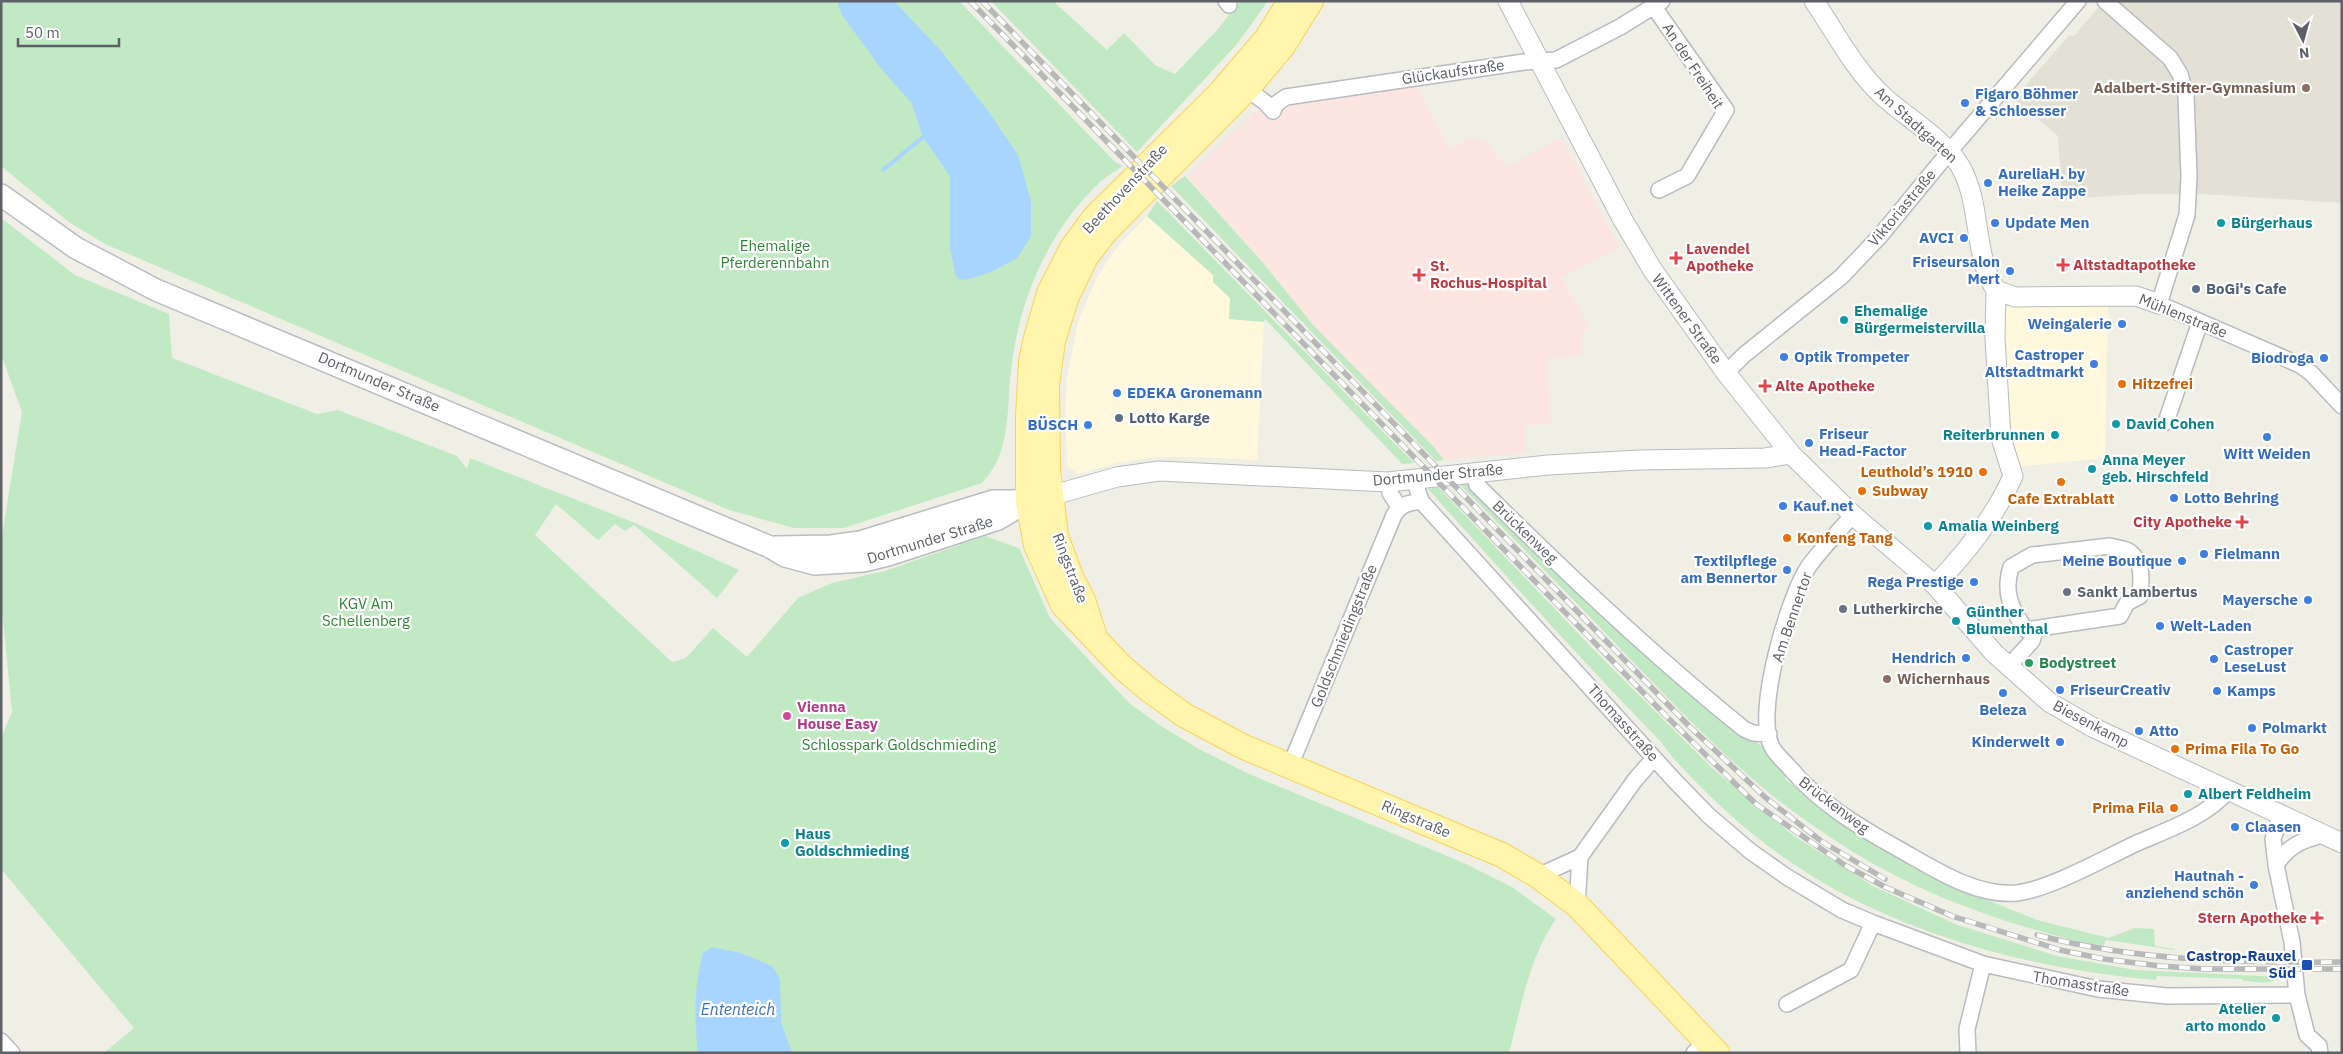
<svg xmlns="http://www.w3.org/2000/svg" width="2343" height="1054" font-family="'IBM Plex Sans',sans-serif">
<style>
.commercial{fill:#fff8dc}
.education{fill:#e3e1d6}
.medical{fill:#fde6e2}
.green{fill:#c1e9c3}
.water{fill:#a7d5ff}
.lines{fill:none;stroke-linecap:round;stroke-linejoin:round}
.stream{stroke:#a7d5ff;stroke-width:4}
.minor-casing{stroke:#b8bbc0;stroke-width:18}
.tertiary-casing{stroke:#b8bbc0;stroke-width:21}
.secondary-casing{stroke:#b9bcc2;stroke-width:24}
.primary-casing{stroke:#fad355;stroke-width:26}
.minor{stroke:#fff;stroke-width:15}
.tertiary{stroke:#fff;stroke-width:19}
.secondary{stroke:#fff;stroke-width:21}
.primary{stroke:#fff5ac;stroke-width:24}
.rail-casing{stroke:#b7b8b8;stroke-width:5.5}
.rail{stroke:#fff;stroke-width:4;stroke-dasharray:11;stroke-linecap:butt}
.education-dot{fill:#8d6e63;stroke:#fff;stroke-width:2}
.shop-dot{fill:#3f7fe0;stroke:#fff;stroke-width:2}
.culture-dot{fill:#0f9aa8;stroke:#fff;stroke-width:2}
.health-dot{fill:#e0444e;stroke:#fff;stroke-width:2}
.service-dot{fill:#5c6f8a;stroke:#fff;stroke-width:2}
.food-dot{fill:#e8710a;stroke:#fff;stroke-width:2}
.worship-dot{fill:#6b7280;stroke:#fff;stroke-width:2}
.leisure-dot{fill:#2e9e5b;stroke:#fff;stroke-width:2}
.hotel-dot{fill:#d1479c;stroke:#fff;stroke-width:2}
.transit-dot{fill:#1a4fb4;stroke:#fff;stroke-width:2}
.labels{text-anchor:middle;stroke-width:4.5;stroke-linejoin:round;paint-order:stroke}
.street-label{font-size:15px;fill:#5d6167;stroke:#fff}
.education-label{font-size:15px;font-weight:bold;fill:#785e54;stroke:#fff;text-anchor:end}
.shop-label{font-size:15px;font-weight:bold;fill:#366cbe;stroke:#fff;text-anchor:start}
.culture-label{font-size:15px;font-weight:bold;fill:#0d838f;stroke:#fff;text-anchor:start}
.park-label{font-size:15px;fill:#2f8437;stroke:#fff}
.health-label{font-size:15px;font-weight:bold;fill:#be3a42;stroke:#fff;text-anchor:start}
.service-label{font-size:15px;font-weight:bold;fill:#4e5e75;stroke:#fff;text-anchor:start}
.food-label{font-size:15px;font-weight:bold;fill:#c56008;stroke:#fff;text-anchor:start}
.worship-label{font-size:15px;font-weight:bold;fill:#5b616d;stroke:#fff;text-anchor:start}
.leisure-label{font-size:15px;font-weight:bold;fill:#27864d;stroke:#fff;text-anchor:start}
.hotel-label{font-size:15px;font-weight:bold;fill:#b23c85;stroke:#fff;text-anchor:start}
.transit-label{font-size:15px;font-weight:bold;fill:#164399;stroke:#fff;text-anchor:end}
.water-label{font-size:16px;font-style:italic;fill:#3b73b9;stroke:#fff}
</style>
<rect width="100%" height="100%" fill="#f0efe6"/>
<!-- commercial -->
<path class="commercial" d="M1147 216 1213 275V282L1230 298 1229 319 1264 322 1257 460 1197 457H1156L1116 463 1078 474 1068 467 1065 421 1067 377 1078 322 1095 281 1107 262 1120 244Z
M2108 302 2105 458 2008 468 1999 307Z"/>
<!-- education -->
<path class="education" d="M2110 1H2342V203L2203 194H2143L2062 199 2058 136 2014 99 2069 35 2074 36 2102 3Z"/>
<!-- medical -->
<path class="medical" d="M1416 85 1449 149 1472 137 1482 140 1488 144 1504 165 1507 167 1561 138 1619 247 1562 277 1590 330 1581 333 1582 356 1547 358 1551 424 1525 426 1526 453 1444 460 1434 447 1314 326 1264 264 1187 177 1255 112 1285 105Z"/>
<!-- green -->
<path class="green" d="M1 1H959L1115 162 1123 166C1116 171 1107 176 1101 181 1048 231 1019 299 1011 371 1006 411 1012 451 982 483L844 528H794L729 510 105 244 70 223 1 166Z
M991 1H1053L1107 50 1124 33 1155 65 1175 74 1219 28 1239 1H1268L1237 44 1137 152Z
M1185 176 1264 264 1314 326 1434 447 1444 460 1436 461 1171 186Z
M1157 201 1414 463 1402 464 1265 319 1264 322 1229 319 1230 298 1213 282V275L1147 216Z
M1 218 75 275 169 314 172 358 317 414 338 410 457 456 467 469 470 458 635 523 739 570 717 598 634 525 625 531 615 524 598 540 556 504 535 535 672 662 686 658 713 628 747 657 798 598 832 583 885 571 985 536 1019 548 1050 618 1129 703 1161 726 1199 749 1249 774 1464 863 1512 887 1556 919C1529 957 1521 1008 1509 1053H104L134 1028 1 869V738L12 712 1 599V542L22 412 1 354Z
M1465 482 1743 733 1763 747 1788 771 1785 779 1787 781 1848 829 1891 855 1938 880 2037 920 2109 938 2135 928 2154 929 2155 946 2174 949V950L2106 940 2103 947C2016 928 1930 899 1853 852 1817 829 1780 804 1748 775 1702 735 1660 690 1618 646 1565 591 1512 537 1458 483Z
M1438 487 1597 653 1713 769 1794 836 1873 886 1955 924 2057 956 2135 970 2281 977C2268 986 2257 981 2243 981V979L2157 976 2156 980C2027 969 1885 931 1779 854 1741 827 1706 794 1674 759 1669 753 1665 747 1660 741 1580 659 1504 574 1428 489Z"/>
<!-- water -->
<path class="water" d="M837 1H894L942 52 988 111 1018 155 1031 202V237L1017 258 991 272 969 279 959 280 955 274 950 247V176L923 137 912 104 879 66 842 15Z
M712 947 741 953 772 966 780 979 781 1022 792 1053H698C694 1019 694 985 703 953Z"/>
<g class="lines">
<!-- stream -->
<path class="stream" d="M883 170 923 137"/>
<defs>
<path id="minor" d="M1226 1 1229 5
M2105 1 2170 58 2180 74 2186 96 2189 176 2187 215 2159 304 2300 365 2311 373 2342 406
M1654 7 1726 110 1687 176 1659 190
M1247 89 1266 103 1273 111 1276 104 1286 97 1524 62 1556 60 1620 27 1662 1
M1726 373 1744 355 1841 277 1880 236 1949 152 2078 1
M2166 422 2200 322
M1473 472 1477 485C1563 570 1650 653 1744 729L1753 733 1769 734
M1414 479 1421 501 1674 780 1708 815 1750 851 1787 877 1842 910 1873 923 1983 964 2098 989 2167 996 2297 995
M1388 482 1390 493 1399 507
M1853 515C1838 532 1822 548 1809 566 1788 596 1754 714 1772 747 1777 756 1784 761 1790 768 1818 802 1859 827 1897 848 1931 867 1975 897 2017 893 2050 889 2105 858 2137 843 2167 830 2206 817 2228 791
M2110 546C2116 548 2125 548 2130 552 2144 562 2141 581 2140 596L2127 603 2120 616 2026 630C2011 609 2003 593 2011 567L2032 555Z
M2008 667 2032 641 2035 630
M1290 766 1394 515C1401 504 1408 503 1421 501
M2281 815 2273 839 2276 865 2292 942 2297 995 2307 1035 2319 1046 2320 1053
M2276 865C2288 846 2302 840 2323 835
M1538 876 1580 857
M1577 905 1580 857 1635 780 1654 758
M1787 1004 1851 970 1873 923
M1 1041 12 1053
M1694 1053 1706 1041
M1968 1053 1967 1029 1983 964"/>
<path id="tertiary" d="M1508 1 1623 220 1652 269 1726 373 1791 454 1853 515 1935 585 1994 653 2049 702 2092 727 2342 843
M1814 1C1836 33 1855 71 1884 97 1907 118 1944 139 1960 166 1982 203 1973 257 1996 290L2015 297 2136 296 2159 304
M1050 496 1117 477 1159 471 1388 482 1548 465 1639 460 1765 458 1791 454
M1935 585C1966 553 1995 517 2013 476L2001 438 1995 338 1996 290"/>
<path id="secondary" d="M1 195 76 248 156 290 770 547 785 556 815 564 863 561 888 555 998 519 1028 501
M775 547 831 546 860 542 993 501H1028"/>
<path id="primary" d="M1290 1 1267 38 1219 94 1094 218 1072 248 1049 293 1036 338 1031 362 1028 417V501L1036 545 1063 605 1122 667 1148 689 1184 715 1244 747 1502 855 1538 876 1577 905 1717 1053
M1094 634 1083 600 1071 577 1056 536 1048 469 1047 385 1053 341 1067 296 1086 257 1106 231 1247 89 1283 46 1311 1"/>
</defs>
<!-- minor casing -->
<use href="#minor" class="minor-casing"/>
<!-- tertiary casing -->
<use href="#tertiary" class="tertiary-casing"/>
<!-- secondary casing -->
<use href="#secondary" class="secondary-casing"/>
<!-- primary casing -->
<use href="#primary" class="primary-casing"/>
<!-- minor -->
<use href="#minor" class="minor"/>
<!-- tertiary -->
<use href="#tertiary" class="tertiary"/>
<!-- secondary -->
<use href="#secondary" class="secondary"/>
<!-- primary -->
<use href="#primary" class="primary"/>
<defs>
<path id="rail" d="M970 1 1667 717 1756 804 1846 866 1885 887 1952 916 2060 950 2104 959 2160 966 2204 969H2342
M982 1 1689 726 1766 798 1821 841 1885 879
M2037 935C2137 961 2239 963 2342 962"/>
</defs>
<!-- rail casing -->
<use href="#rail" class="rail-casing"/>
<!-- rail -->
<use href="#rail" class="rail"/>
</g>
<!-- markers -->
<g class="education-dot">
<circle cx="2306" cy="88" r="5"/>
<circle cx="1887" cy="679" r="5"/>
</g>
<g class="shop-dot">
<circle cx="1965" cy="103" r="5"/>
<circle cx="1988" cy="183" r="5"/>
<circle cx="1995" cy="223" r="5"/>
<circle cx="1964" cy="238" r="5"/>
<circle cx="2010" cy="271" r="5"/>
<circle cx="2122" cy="324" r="5"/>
<circle cx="1784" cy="357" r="5"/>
<circle cx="2324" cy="358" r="5"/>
<circle cx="2094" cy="364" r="5"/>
<circle cx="1117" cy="393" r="5"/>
<circle cx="1088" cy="425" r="5"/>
<circle cx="2267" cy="437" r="5"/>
<circle cx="1809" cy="443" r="5"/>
<circle cx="2174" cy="498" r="5"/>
<circle cx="1783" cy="506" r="5"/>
<circle cx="2204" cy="554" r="5"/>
<circle cx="2182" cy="561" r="5"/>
<circle cx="1787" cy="570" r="5"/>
<circle cx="1974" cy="582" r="5"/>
<circle cx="2308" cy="600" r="5"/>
<circle cx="2160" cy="626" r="5"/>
<circle cx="1966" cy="658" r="5"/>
<circle cx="2214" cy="659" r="5"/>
<circle cx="2060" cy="690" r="5"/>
<circle cx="2217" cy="691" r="5"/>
<circle cx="2003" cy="693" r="5"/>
<circle cx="2252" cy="728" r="5"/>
<circle cx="2139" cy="731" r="5"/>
<circle cx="2060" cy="742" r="5"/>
<circle cx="2235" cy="827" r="5"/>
<circle cx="2254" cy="885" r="5"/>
</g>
<g class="culture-dot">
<circle cx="2221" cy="223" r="5"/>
<circle cx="1844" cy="320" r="5"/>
<circle cx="2116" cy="424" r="5"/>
<circle cx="2055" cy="435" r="5"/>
<circle cx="2092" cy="469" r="5"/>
<circle cx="1928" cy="526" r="5"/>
<circle cx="1956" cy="621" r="5"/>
<circle cx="2188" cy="794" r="5"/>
<circle cx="785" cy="843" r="5"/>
<circle cx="2276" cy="1018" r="5"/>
</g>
<g class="health-dot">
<path d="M1673.5 250.5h5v5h5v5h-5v5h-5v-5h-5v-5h5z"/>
<path d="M2060.5 257.5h5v5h5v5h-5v5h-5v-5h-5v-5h5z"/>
<path d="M1416.5 267.5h5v5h5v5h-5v5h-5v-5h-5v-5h5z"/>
<path d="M1762.5 378.5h5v5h5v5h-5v5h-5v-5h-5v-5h5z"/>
<path d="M2239.5 514.5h5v5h5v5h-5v5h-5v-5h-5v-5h5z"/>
<path d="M2314.5 910.5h5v5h5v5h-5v5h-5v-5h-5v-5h5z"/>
</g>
<g class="service-dot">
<circle cx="2196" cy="289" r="5"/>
<circle cx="1119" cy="418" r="5"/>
</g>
<g class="food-dot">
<circle cx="2122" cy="384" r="5"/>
<circle cx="1983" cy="472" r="5"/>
<circle cx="2061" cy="482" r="5"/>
<circle cx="1862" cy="491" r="5"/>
<circle cx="1787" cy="538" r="5"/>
<circle cx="2175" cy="749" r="5"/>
<circle cx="2174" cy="808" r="5"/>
</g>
<g class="worship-dot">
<circle cx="2067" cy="592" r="5"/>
<circle cx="1843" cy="609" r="5"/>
</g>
<circle class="leisure-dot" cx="2029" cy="663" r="5"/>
<circle class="hotel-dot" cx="787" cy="716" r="5"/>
<rect class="transit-dot" x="2301" y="959" width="12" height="12" rx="2.5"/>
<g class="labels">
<!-- street labels -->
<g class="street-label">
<text transform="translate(1693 66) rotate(57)" y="5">An der Freiheit</text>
<text transform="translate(1453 72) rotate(-8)" y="5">Glückaufstraße</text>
<text transform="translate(1916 125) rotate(42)" y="5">Am Stadtgarten</text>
<text transform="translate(1125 189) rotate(-47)" y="5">Beethovenstraße</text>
<text transform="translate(1902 208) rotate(-50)" y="5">Viktoriastraße</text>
<text transform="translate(2183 316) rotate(22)" y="5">Mühlenstraße</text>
<text transform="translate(1687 319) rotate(54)" y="5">Wittener Straße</text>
<text transform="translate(379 382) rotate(23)" y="5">Dortmunder Straße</text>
<text transform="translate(1438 475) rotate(-5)" y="5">Dortmunder Straße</text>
<text transform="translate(1525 532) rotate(44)" y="5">Brückenweg</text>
<text transform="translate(930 540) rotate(-17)" y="5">Dortmunder Straße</text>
<text transform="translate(1070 568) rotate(69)" y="5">Ringstraße</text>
<text transform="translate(1792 617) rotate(-71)" y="5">Am Bennertor</text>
<text transform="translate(1344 636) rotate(-68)" y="5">Goldschmiedingstraße</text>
<text transform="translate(1623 723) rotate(48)" y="5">Thomasstraße</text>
<text transform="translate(2091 724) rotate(28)" y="5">Biesenkamp</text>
<text transform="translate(1834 805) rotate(37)" y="5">Brückenweg</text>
<text transform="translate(1416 819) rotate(23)" y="5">Ringstraße</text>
<text transform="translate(2081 984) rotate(9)" y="5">Thomasstraße</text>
</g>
<!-- education labels -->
<g class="education-label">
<text x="2296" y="93">Adalbert-Stifter-Gymnasium</text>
<text x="1897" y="684" text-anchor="start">Wichernhaus</text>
</g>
<!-- shop labels -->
<g class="shop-label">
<text x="1975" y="99">Figaro Böhmer<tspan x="1975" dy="17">&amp; Schloesser</tspan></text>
<text x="1998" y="179">AureliaH. by<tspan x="1998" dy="17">Heike Zappe</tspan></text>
<text x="2005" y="228">Update Men</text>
<text x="1954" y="243" text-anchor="end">AVCI</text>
<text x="2000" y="267" text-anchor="end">Friseursalon<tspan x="2000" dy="17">Mert</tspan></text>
<text x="2112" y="329" text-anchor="end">Weingalerie</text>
<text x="2084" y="360" text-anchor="end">Castroper<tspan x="2084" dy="17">Altstadtmarkt</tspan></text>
<text x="1794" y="362">Optik Trompeter</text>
<text x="2314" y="363" text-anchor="end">Biodroga</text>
<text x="1127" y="398">EDEKA Gronemann</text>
<text x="1078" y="430" text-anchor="end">BÜSCH</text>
<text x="1819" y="439">Friseur<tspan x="1819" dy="17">Head-Factor</tspan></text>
<text x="2267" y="459" text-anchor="middle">Witt Weiden</text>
<text x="2184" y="503">Lotto Behring</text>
<text x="1793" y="511">Kauf.net</text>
<text x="2214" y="559">Fielmann</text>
<text x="1777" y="566" text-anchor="end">Textilpflege<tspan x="1777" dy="17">am Bennertor</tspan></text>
<text x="2172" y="566" text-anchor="end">Meine Boutique</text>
<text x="1964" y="587" text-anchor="end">Rega Prestige</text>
<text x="2298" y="605" text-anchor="end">Mayersche</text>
<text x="2170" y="631">Welt-Laden</text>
<text x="2224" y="655">Castroper<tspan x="2224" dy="17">LeseLust</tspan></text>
<text x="1956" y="663" text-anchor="end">Hendrich</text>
<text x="2070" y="695">FriseurCreativ</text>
<text x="2227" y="696">Kamps</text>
<text x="2003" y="715" text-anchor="middle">Beleza</text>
<text x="2262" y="733">Polmarkt</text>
<text x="2149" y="736">Atto</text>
<text x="2050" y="747" text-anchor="end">Kinderwelt</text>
<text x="2245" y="832">Claasen</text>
<text x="2244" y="881" text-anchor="end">Hautnah -<tspan x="2244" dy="17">anziehend schön</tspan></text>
</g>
<!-- culture labels -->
<g class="culture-label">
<text x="2231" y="228">Bürgerhaus</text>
<text x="1854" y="316">Ehemalige<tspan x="1854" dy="17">Bürgermeistervilla</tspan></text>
<text x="2126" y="429">David Cohen</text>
<text x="2045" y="440" text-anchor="end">Reiterbrunnen</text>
<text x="2102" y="465">Anna Meyer<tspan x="2102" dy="17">geb. Hirschfeld</tspan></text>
<text x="1938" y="531">Amalia Weinberg</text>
<text x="1966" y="617">Günther<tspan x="1966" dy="17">Blumenthal</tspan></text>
<text x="2198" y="799">Albert Feldheim</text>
<text x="795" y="839">Haus<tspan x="795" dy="17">Goldschmieding</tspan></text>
<text x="2266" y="1014" text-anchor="end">Atelier<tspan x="2266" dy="17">arto mondo</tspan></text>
</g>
<!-- park labels -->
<g class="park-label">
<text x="775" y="251">Ehemalige<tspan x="775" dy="17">Pferderennbahn</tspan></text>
<text x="366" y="609">KGV Am<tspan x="366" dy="17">Schellenberg</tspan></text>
<text x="899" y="750">Schlosspark Goldschmieding</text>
</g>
<!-- health labels -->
<g class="health-label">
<text x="1686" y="254">Lavendel<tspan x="1686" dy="17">Apotheke</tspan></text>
<text x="2073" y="270">Altstadtapotheke</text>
<text x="1430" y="271">St.<tspan x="1430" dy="17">Rochus-Hospital</tspan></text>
<text x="1775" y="391">Alte Apotheke</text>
<text x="2232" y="527" text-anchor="end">City Apotheke</text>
<text x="2307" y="923" text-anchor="end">Stern Apotheke</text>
</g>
<!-- service labels -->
<g class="service-label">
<text x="2206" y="294">BoGi's Cafe</text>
<text x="1129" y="423">Lotto Karge</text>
</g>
<!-- food labels -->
<g class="food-label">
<text x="2132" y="389">Hitzefrei</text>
<text x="1973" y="477" text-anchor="end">Leuthold’s 1910</text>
<text x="1872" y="496">Subway</text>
<text x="2061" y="504" text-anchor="middle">Cafe Extrablatt</text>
<text x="1797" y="543">Konfeng Tang</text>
<text x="2185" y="754">Prima Fila To Go</text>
<text x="2164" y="813" text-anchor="end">Prima Fila</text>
</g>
<!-- worship labels -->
<g class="worship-label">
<text x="2077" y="597">Sankt Lambertus</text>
<text x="1853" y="614">Lutherkirche</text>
</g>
<!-- leisure labels -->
<g class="leisure-label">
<text x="2039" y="668">Bodystreet</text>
</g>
<!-- hotel labels -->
<g class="hotel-label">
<text x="797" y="712">Vienna<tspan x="797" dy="17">House Easy</tspan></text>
</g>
<!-- transit labels -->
<g class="transit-label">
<text x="2296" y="961">Castrop-Rauxel<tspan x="2296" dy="17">Süd</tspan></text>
</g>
<!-- water labels -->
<g class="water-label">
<text x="738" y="1015">Ententeich</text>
</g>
</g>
<!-- border -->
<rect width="2343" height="1054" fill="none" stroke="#5d6167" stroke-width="5"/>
<!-- north arrow -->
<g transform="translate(2303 40) rotate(174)" stroke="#ffffff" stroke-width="4" paint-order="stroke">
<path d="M0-4L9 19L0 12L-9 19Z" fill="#5d6167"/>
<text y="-8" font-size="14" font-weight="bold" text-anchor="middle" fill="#5d6167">N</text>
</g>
<!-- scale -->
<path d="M18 38v8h101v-8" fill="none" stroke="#5d6167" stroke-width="2.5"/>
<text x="25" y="38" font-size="15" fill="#5d6167" stroke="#ffffff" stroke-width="4" paint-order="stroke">50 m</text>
</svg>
